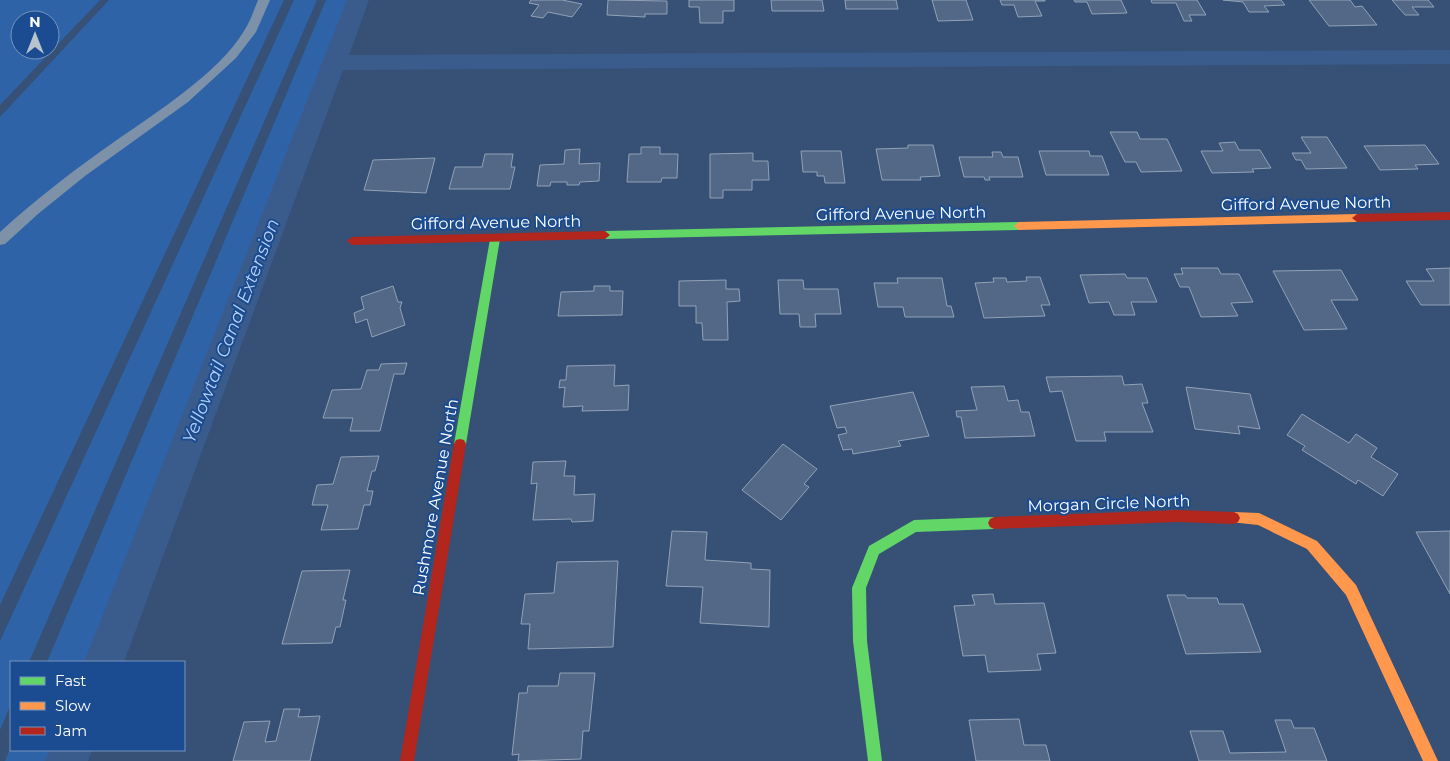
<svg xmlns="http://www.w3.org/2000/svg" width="1450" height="761" font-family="Montserrat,sans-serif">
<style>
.green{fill:#2f63a8;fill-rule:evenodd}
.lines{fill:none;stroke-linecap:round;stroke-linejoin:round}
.canal{fill:#3a5c8d;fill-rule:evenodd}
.building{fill:#536886;stroke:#92a2b7}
.lane{fill:#7d91a9;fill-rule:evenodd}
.fast{fill:#63d668;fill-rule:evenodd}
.slow{fill:#ff974d;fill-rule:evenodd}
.jam{fill:#b3261e;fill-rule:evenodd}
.labels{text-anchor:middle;stroke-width:4;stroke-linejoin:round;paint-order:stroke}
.street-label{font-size:16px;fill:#fff;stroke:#1b4c91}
.water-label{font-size:18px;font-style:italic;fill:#b7d2f6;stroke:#1b4c91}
</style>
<rect width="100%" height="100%" fill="#365076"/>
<!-- green -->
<path class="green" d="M0 0H100L0 105ZM20 20H50V50H20Z
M109 0H284L0 605V117Z
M294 0H317L29 662H11V704L0 730V641Z
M326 0H366L113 662H47Z
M11 746V750H80L76 761H5Z"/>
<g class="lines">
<!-- canal -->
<path class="canal" d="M347 0H369L349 55 1450 50V64L343 70 124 662H84Z
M49 750H92L88 761H45Z"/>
</g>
<!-- building -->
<path class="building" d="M531 0H562L582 4 572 17 548 12 543 18 531 16 539 5 529 3Z
M608 0 667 1V14H645V17L607 15Z
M689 0H734V11H723V23H700L699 7H689Z
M771 0H822L824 11H772Z
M845 0H896L898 9H846Z
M932 0H966L973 20 938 21Z
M1000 0H1045V1H1035L1042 16 1018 17 1014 5H1002Z
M1074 0H1121L1127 13 1092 14 1087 2H1075Z
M1151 0H1197L1206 15H1189L1192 21H1184L1176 3H1152Z
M1223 0H1281L1285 5 1264 6 1269 12H1249L1243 2Z
M1309 0H1350L1355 7 1362 6 1377 25 1329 26Z
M1392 0H1428L1434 7H1412L1419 15H1405Z
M1110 132H1137L1140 139H1167L1182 171 1141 172 1136 162H1125Z
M1301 137H1327L1347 168 1306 169 1301 160H1296L1292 153H1311Z
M1235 142 1239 150H1260L1271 168 1252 169 1254 172 1212 173 1201 151H1223L1219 143Z
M908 145H933L940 176 920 177 921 180H882L876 149 908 148Z
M1425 145 1439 164 1415 165 1418 169 1380 170 1364 146Z
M641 147H660V154H678L677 178H662L661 182H627L629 154H641Z
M580 149 579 164 600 163 599 181 580 182 579 185H567V182H551L550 186H537L540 165 564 164 565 150Z
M801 151H841L845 183H825L824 176H817V172H803Z
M1039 151H1089L1090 156H1102L1109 175H1046Z
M992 152H1001L1003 157H1018L1023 177H989L990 180H985L984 177H964L959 157H993Z
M753 153V161H768L769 180H752V190H723V198H710V154Z
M485 154H513L511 167H515L510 189H449L455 167H482Z
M435 158 426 193 364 190 373 160Z
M1181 268H1218L1221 274H1239L1253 302 1231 303 1238 316 1201 317 1189 287H1180L1174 274H1183Z
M1450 268V305H1421L1406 281H1434L1426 269Z
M1341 270 1358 300H1331L1347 329 1304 330 1273 271Z
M1125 274 1127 278H1147L1157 302H1131L1135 315H1114L1109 302 1089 303 1080 275Z
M1026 277H1040L1050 305H1041L1045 316 984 318 975 283 994 282 993 278H1006L1007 282 1027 281Z
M897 278H942L947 306H951L954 317H905L903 307H878L874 283H898Z
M726 280V289H739L740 301 727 302 728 340H703L702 323H696V306H679V281Z
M778 280H803L804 289H838L841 314H815L816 327H800L799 314H780Z
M393 286 398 302H402L400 308 405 325 372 337 367 319 356 323 354 313 364 309 361 297Z
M594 286H610V291H623L622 315 558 316 561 292 594 291Z
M407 363 404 374H394L380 431H350L353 418H323L332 390 361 389 367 370H379L381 364Z
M615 365 614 386 629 385 628 410 582 411 583 406 563 407 565 387 559 388 560 380H566L567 366Z
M1122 376 1124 385 1142 384 1148 403H1142L1153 432H1104L1106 441H1076L1062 391 1050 392 1046 377Z
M1004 386 1008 401 1018 400 1021 412H1029L1035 436 965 438 961 417H957L956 411 977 410 971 387Z
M1186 387 1250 394 1260 429 1238 426 1240 434 1195 429Z
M913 392 929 436 898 441 901 446 853 454 852 449 843 450 838 435 847 433 845 427 837 428 830 406Z
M1302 414 1349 443 1356 434 1377 448 1371 457 1398 474 1383 496 1358 480 1356 484 1302 450 1305 446 1287 435Z
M783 444 817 469 804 484 809 487 781 520 742 490Z
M379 456 375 471H372L367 491H373L370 505H364L358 529 321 530 328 505H312L317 485 333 484 341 457Z
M566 461 564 476H575L574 495 595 494 593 521 572 522 571 519 533 520 537 483 531 484 533 462Z
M672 531 707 532 705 560 751 563V569L770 570 769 627 700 623 703 587 666 586Z
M1450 531V594L1416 532Z
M618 561 613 647 528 649 530 624H521L525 594 554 593 557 562Z
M350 570 343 600H346L340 627H336L332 643 282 644 302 571Z
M993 594 995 604 1044 603 1056 653 1037 654 1041 670 988 672 985 655 963 656 954 606 975 605 972 595Z
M1167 595H1185L1187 598H1217L1219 604H1243L1261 652 1186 654Z
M560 673H595L589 731H583L581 759 518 761 519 754 512 755 519 693H527L528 686H558Z
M284 709H300L298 717 320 716 310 761H233L244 722 270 721 265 742 276 741Z
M1019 719 1024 745H1046L1050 761H976L969 720Z
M1275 720H1291L1294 728H1314L1327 761H1199L1190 731H1223L1230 753 1286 752Z"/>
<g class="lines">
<!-- lane -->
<path class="lane" d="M258 0H270L256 32 236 58 188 102 85 176 38 214 5 244 0 245V232C36 199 74 170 114 142 154 114 219 73 244 31 250 22 254 10 258 0Z"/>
<!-- fast -->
<path class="fast" d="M1019 222 1024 226 1019 230 605 239 600 235 605 231Z
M495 235 500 239 466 444 464 448 460 449 456 448 454 444 490 239Z
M994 517 998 519 1000 523 998 527 994 529 916 532 879 554 866 588 867 641 882 761H868L853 641 852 588 869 546 914 520Z"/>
<!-- slow -->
<path class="slow" d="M1357 214 1362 218 1357 222 1019 230 1014 226 1019 222Z
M1234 512 1259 513 1317 541 1356 585 1438 761H1423L1346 595 1307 549 1258 525 1230 522 1228 518 1230 514Z"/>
<!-- jam -->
<path class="jam" d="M1450 212V220L1357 222 1352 218 1357 214Z
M605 231 610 235 605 239 352 245 347 241 352 237Z
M460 439 464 440 466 444 414 761H400L454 444 456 440Z
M1178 510 1234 512 1238 514 1240 518 1238 522 1234 524 1178 522 994 529 990 527 988 523 990 519 994 517Z"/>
</g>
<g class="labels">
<!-- street labels -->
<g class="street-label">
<text transform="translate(1306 203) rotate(-1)" y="6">Gifford Avenue North</text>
<text transform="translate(901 213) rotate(-1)" y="6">Gifford Avenue North</text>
<text transform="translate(496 222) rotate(-1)" y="6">Gifford Avenue North</text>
<text transform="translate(435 497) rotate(-80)" y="6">Rushmore Avenue North</text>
<text transform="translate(1109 503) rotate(-2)" y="6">Morgan Circle North</text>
</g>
<!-- water labels -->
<g class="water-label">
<text transform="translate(231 331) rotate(-69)" y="6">Yellowtail Canal Extension</text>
</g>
</g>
<!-- legend -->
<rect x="10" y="661" width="175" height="90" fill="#1b4c91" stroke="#7694bd"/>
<rect x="20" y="677" width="25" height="8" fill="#63d668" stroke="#7694bd"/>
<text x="55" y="686" font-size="15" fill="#ffffff">Fast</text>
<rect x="20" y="702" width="25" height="8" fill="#ff974d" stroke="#7694bd"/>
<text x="55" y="711" font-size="15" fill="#ffffff">Slow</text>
<rect x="20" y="727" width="25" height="8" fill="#b3261e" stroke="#7694bd"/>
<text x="55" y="736" font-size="15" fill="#ffffff">Jam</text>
<!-- north arrow -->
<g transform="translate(35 35)"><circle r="24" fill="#1b4c91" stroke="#7694bd"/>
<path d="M0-4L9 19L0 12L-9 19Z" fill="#b9c2cf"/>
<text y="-8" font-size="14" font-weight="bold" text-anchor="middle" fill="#ffffff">N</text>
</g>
</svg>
